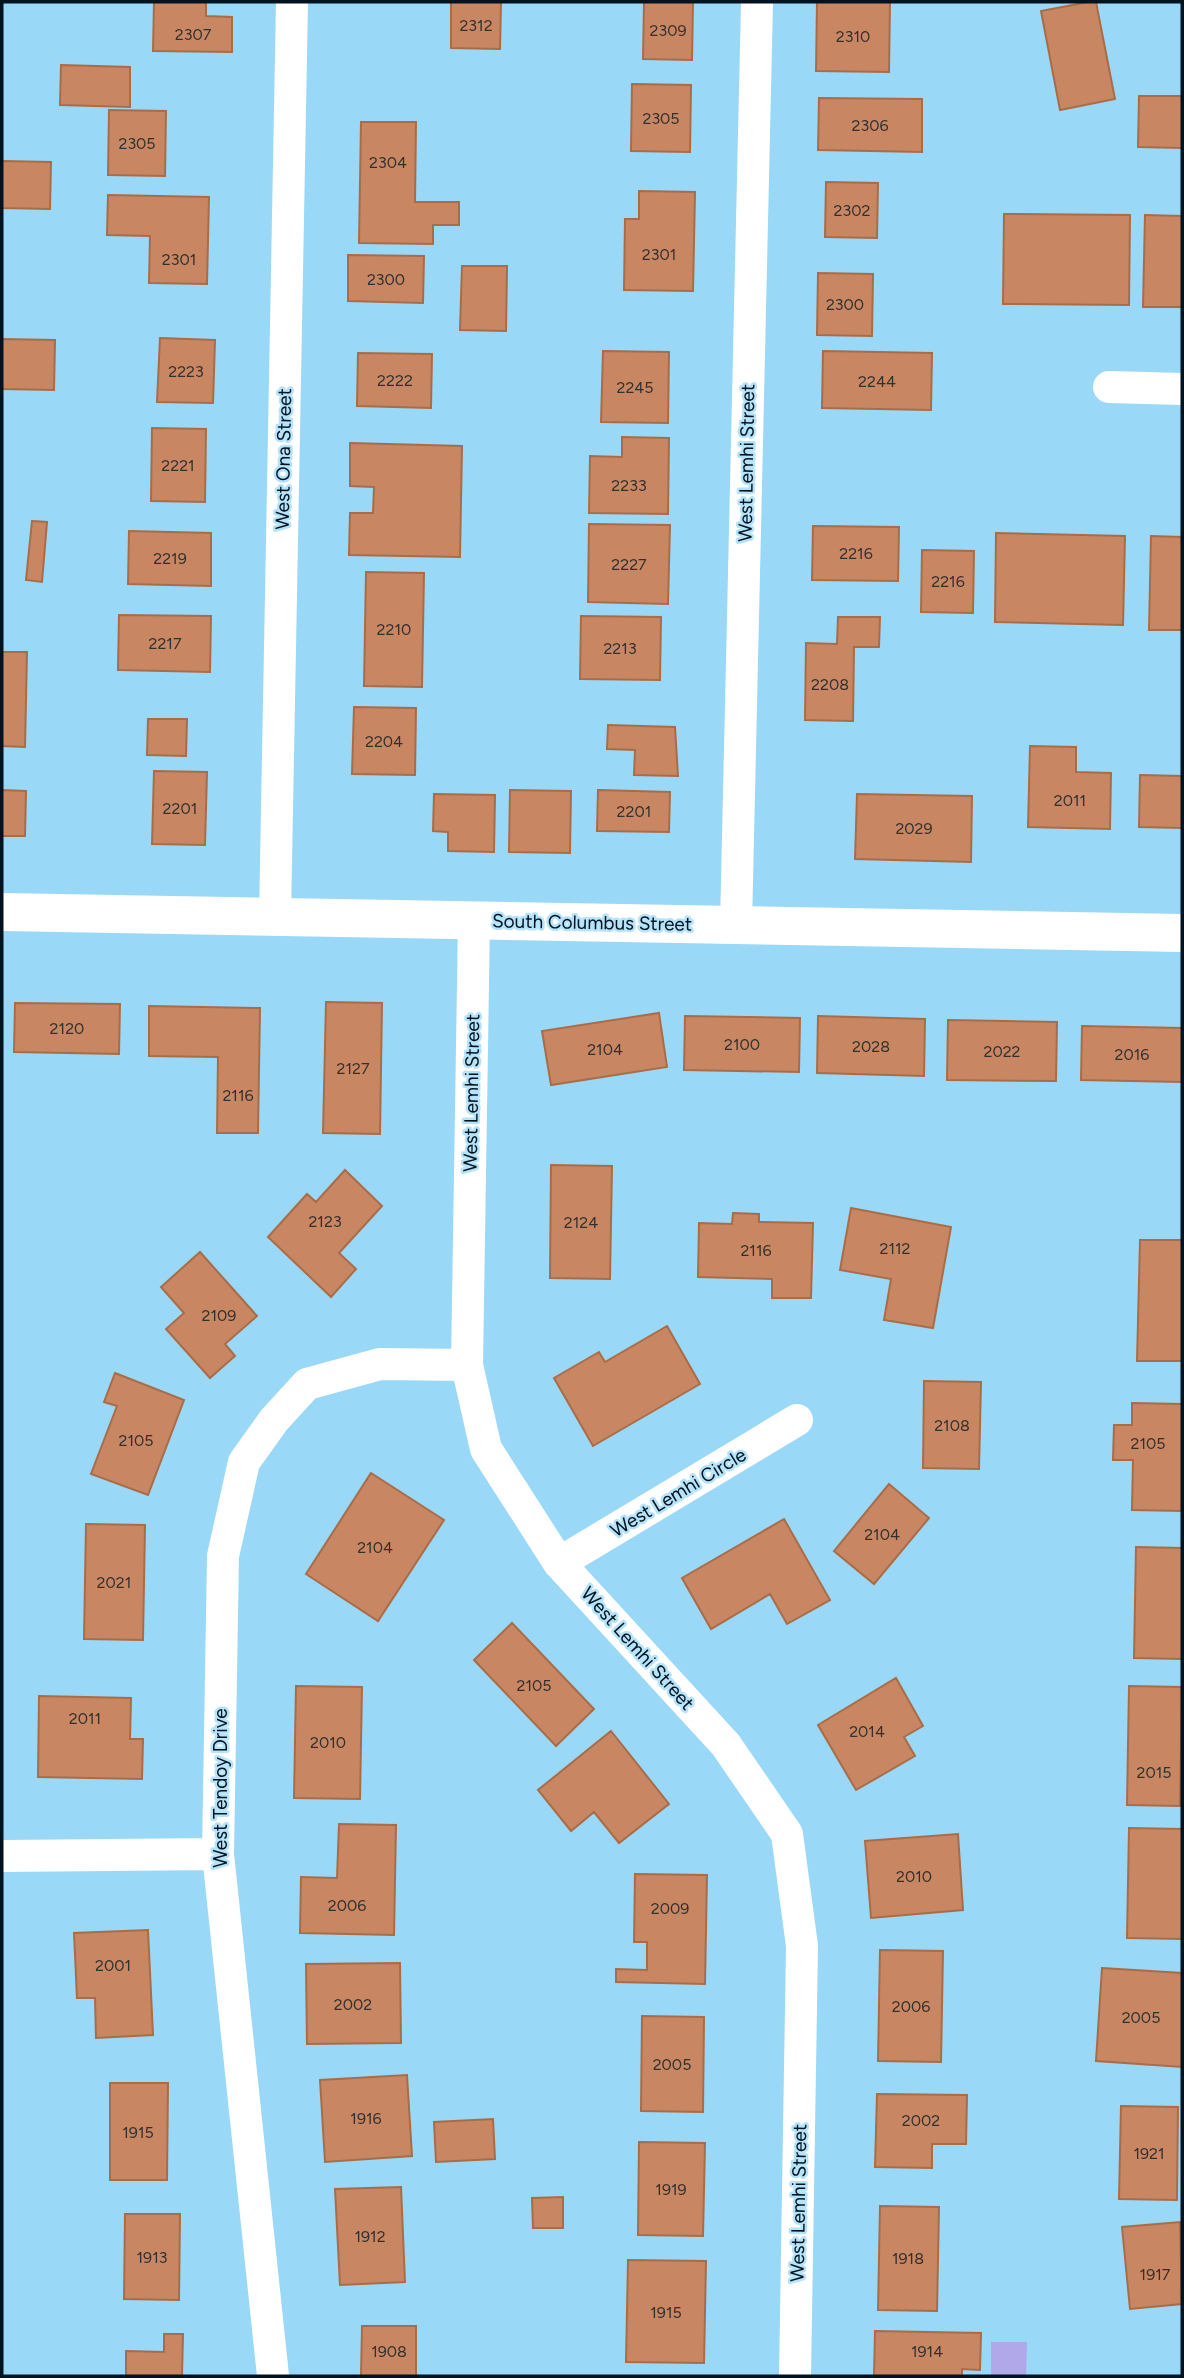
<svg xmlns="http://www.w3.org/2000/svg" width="1184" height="2378" font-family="Figtree,sans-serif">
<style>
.water{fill:#b1a8ea}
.building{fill:#c88762;stroke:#aa6c47;stroke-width:2}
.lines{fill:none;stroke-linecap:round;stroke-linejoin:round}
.street{stroke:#fff;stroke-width:32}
.secondary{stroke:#fff;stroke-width:38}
.labels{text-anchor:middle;stroke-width:5;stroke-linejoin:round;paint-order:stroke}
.number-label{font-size:16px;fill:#32302f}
.street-label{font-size:19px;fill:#00131e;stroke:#b5e3fa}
</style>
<rect width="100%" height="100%" fill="#9ad8f7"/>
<!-- water -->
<path class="water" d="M991 2342H1027L1026 2376H991Z"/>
<!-- building -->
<path class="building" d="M154 2H206V16L232 17V52L153 51Z
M451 2H501L500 49 451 48Z
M644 2H693L692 60 643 59Z
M817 2H890L889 72 816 71Z
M1088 2H1096L1115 99 1060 110 1041 11Z
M61 65 130 67V107L60 105Z
M632 84 691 85 690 152 631 151Z
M1139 96H1182V148L1138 147Z
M819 98 922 99V152L818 150Z
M109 110 166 111 165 176 108 175Z
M361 122H416L415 202H459V225H433V244L359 243Z
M2 161 51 162 50 209 2 208Z
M826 182 878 183 877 238 825 237Z
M639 191 695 192 693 291 624 290 625 219H639Z
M108 195 209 197 207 284 149 283 150 236 107 235Z
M1004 214 1130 215 1129 305 1003 304Z
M1145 215 1182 216V307H1143Z
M348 255 424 256 423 303 348 301Z
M462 266H507L506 331 460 330Z
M818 273 873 274 872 336 817 335Z
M160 338 215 340 213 403 157 402Z
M2 339 55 340 54 390 2 389Z
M603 351 669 352 668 423 601 422Z
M823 351 932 353 931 410 822 408Z
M358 353 432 354 431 408 357 406Z
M152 428 206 429 205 502 151 501Z
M622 437 669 438 668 514 589 513 590 456 622 457Z
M350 443 462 446 460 557 349 555 350 513H373L374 487 350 486Z
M32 521 47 522 42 582 26 580Z
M589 524 670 525 668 604 588 602Z
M813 526 899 527 898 581 812 580Z
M129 531 211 533V586L128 584Z
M996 533 1125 536 1123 625 995 622Z
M1151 536 1182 537V630H1149Z
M922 550 974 551 973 613 921 612Z
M366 572 424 573 422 687 364 686Z
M119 615 211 616 210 672 118 670Z
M581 616 661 617 660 680 580 679Z
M838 617H880L879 647H854L853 721 805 720 806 643 837 644Z
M2 652H27L25 747 2 746Z
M354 707 416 708 415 775 352 774Z
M148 719H187L186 756 147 755Z
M608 725 675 727 678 776 634 775 635 750 607 749Z
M1030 746 1076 747V772L1111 773 1110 829 1028 827Z
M154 771 207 772 205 845 152 844Z
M1140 775 1182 776V828L1139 827Z
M2 790 26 791 25 836H2Z
M510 790 571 791 570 853 509 852Z
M598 790 670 792 669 832 597 831Z
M434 794 495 795 494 852 448 851V832L433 831Z
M857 794 972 796 971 862 855 859Z
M326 1002 382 1003 380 1134 323 1133Z
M15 1003 120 1004 119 1054 14 1052Z
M149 1006 260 1008 258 1133H217L218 1057 149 1056Z
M659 1013 667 1067 551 1085 542 1031Z
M685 1016 800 1018 799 1072 684 1070Z
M818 1016 925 1019 924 1076 817 1073Z
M948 1020 1057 1022 1056 1081 947 1080Z
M1082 1026 1182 1028V1082L1081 1080Z
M551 1165 612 1166 610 1279 550 1278Z
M345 1170 382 1206 339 1253 356 1269 331 1297 268 1237 307 1194 316 1202Z
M851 1208 951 1227 933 1328 884 1320 891 1279 840 1270Z
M733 1213 759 1214V1222L813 1223 811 1298H772V1279L698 1277 699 1223 732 1224Z
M1140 1240H1182V1361H1137Z
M200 1252 257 1316 225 1344 235 1356 210 1378 166 1329 184 1313 161 1287Z
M667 1326 700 1384 593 1446 554 1378 599 1352 605 1362Z
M115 1373 184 1400 148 1495 91 1474 117 1406 104 1402Z
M924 1381 981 1382 979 1469 923 1468Z
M1132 1403 1182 1404V1511L1132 1510 1133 1460H1113L1114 1425H1132Z
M371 1473 444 1520 378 1621 306 1574Z
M889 1484 929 1518 874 1584 834 1551Z
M784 1519 830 1600 787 1624 770 1594 711 1629 682 1578Z
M86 1524 145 1525 143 1640 84 1639Z
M1136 1547 1182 1548V1659L1134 1658Z
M512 1623 594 1709 556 1746 474 1660Z
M896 1678 923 1726 904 1737 915 1756 856 1790 818 1725Z
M296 1686 362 1687 360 1799 294 1798Z
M1129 1686 1182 1687 1180 1806 1127 1805Z
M39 1696 131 1698 130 1739H143L142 1779 38 1777Z
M611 1731 669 1804 619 1843 594 1812 571 1831 538 1790Z
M339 1824 396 1825 394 1935 300 1933 301 1877 337 1878Z
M1129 1828 1182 1829V1939L1127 1938Z
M958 1834 963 1910 871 1918 865 1841Z
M635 1874 707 1875 705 1984 616 1982V1969L647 1970V1942H634Z
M148 1930 153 2035 96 2038 95 1998H77L74 1933Z
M880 1950 943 1951 941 2062 878 2061Z
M400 1963 401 2043 307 2044 306 1964Z
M1102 1968 1182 1973V2067L1096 2061Z
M642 2016 704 2017 703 2112 641 2111Z
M407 2075 412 2156 325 2162 320 2080Z
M110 2083H168L167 2180H110Z
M877 2094 967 2095 966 2144H932V2168L875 2167Z
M1121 2106 1178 2107 1177 2200 1119 2199Z
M493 2119 495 2159 436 2162 434 2122Z
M639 2142 705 2143 703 2236 638 2235Z
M401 2187 405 2282 340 2285 335 2189Z
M563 2197V2228H533L532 2198Z
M880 2206 939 2207 937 2311 878 2310Z
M125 2214H180L179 2300 124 2299Z
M1180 2222 1182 2304 1130 2309 1122 2227Z
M628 2260 706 2261 704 2363 626 2362Z
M362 2326H416V2376H361Z
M875 2331 981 2333 980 2370 962 2369V2376H874Z
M164 2334H183L182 2376H126V2351L164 2352Z"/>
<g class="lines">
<!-- street -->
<path class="street" d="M1109 387 1182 389
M275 917 292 2
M474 920 467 1365 486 1449 559 1563 726 1745 787 1834 802 1946 795 2376
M736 925 757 2
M559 1563 797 1420
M2 1856 218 1854
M273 2376 218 1854 223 1556 244 1462 274 1420 307 1384 380 1364 467 1365"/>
<!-- secondary -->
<path class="secondary" d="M2 912 1182 933"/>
</g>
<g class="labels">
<!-- number labels -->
<g class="number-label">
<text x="476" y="31">2312</text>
<text x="668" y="36">2309</text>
<text x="193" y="40">2307</text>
<text x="853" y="42">2310</text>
<text x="661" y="124">2305</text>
<text x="870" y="131">2306</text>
<text x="137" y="149">2305</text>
<text x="388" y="168">2304</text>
<text x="852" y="216">2302</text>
<text x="659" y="260">2301</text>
<text x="179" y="265">2301</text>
<text x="386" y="285">2300</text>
<text x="845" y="310">2300</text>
<text x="186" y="377">2223</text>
<text x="395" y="386">2222</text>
<text x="877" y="387">2244</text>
<text x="635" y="393">2245</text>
<text x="178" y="471">2221</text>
<text x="629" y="491">2233</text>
<text x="856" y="559">2216</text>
<text x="170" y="564">2219</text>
<text x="629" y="570">2227</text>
<text x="948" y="587">2216</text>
<text x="394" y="635">2210</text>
<text x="165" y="649">2217</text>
<text x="620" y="654">2213</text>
<text x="830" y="690">2208</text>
<text x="384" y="747">2204</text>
<text x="1070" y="806">2011</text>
<text x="180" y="814">2201</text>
<text x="634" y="817">2201</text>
<text x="914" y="834">2029</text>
<text x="67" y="1034">2120</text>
<text x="742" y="1050">2100</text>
<text x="871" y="1052">2028</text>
<text x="605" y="1055">2104</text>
<text x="1002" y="1057">2022</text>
<text x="1132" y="1060">2016</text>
<text x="353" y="1074">2127</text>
<text x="238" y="1101">2116</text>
<text x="325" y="1227">2123</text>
<text x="581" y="1228">2124</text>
<text x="895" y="1254">2112</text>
<text x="756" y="1256">2116</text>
<text x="219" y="1321">2109</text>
<text x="952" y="1431">2108</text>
<text x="136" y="1446">2105</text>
<text x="1148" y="1449">2105</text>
<text x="882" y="1540">2104</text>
<text x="375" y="1553">2104</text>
<text x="114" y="1588">2021</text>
<text x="534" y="1691">2105</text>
<text x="85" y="1724">2011</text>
<text x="867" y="1737">2014</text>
<text x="328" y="1748">2010</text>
<text x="1154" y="1778">2015</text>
<text x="914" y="1882">2010</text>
<text x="347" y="1911">2006</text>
<text x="670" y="1914">2009</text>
<text x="113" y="1971">2001</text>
<text x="353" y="2010">2002</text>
<text x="911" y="2012">2006</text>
<text x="1141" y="2023">2005</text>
<text x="672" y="2070">2005</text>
<text x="366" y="2124">1916</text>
<text x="921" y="2126">2002</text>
<text x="138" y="2138">1915</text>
<text x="1149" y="2159">1921</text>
<text x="671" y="2195">1919</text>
<text x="370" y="2242">1912</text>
<text x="152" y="2263">1913</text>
<text x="908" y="2264">1918</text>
<text x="1155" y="2280">1917</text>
<text x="666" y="2318">1915</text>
<text x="389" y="2357">1908</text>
<text x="927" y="2357">1914</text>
</g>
<!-- street labels -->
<g class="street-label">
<text transform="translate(283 459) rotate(-89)" y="7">West Ona Street</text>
<text transform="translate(746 463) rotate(-89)" y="7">West Lemhi Street</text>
<text transform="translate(592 922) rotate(1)" y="7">South Columbus Street</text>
<text transform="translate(471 1093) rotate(-89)" y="7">West Lemhi Street</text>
<text transform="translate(678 1492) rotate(-31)" y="7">West Lemhi Circle</text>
<text transform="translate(638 1648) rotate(48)" y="7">West Lemhi Street</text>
<text transform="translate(220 1788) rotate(-90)" y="7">West Tendoy Drive</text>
<text transform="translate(798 2203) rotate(-89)" y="7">West Lemhi Street</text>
</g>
</g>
<!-- border -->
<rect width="1184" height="2378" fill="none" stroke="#00131e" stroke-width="7"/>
</svg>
